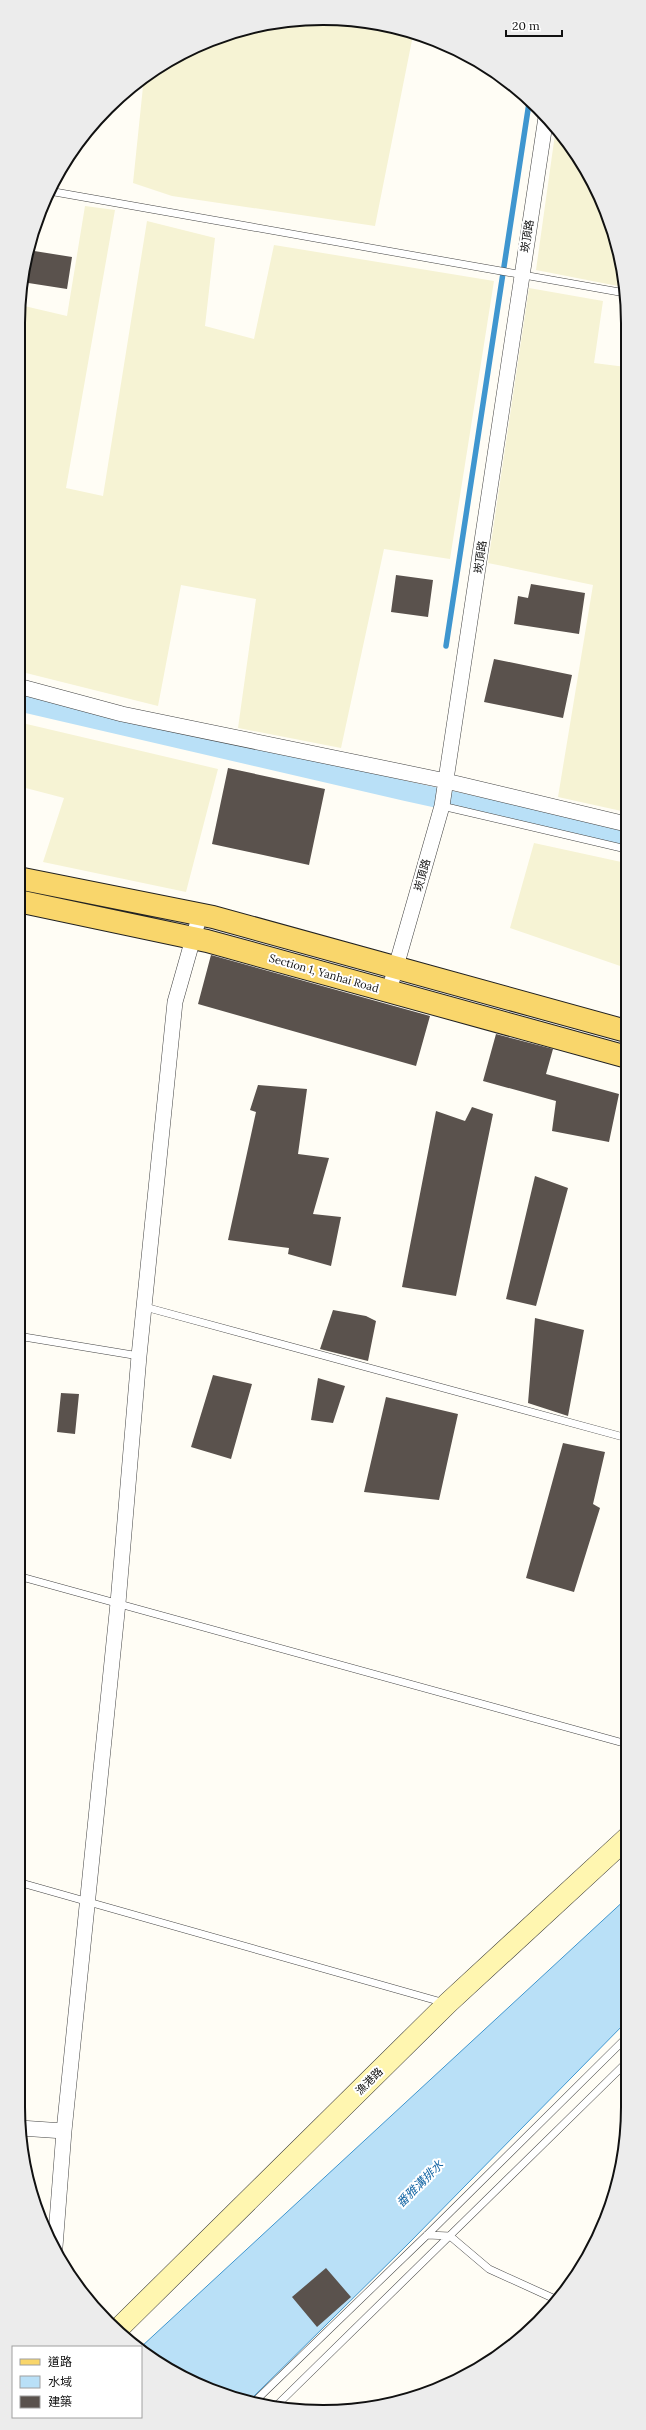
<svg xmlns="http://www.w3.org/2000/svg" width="646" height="2430" font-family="Lora,'Noto Sans TC',serif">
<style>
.farmland{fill:#f6f3d4}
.water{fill:#b9e0f7;stroke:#3f96cf}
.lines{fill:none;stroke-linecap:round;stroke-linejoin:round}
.stream{stroke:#3f96cf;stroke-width:5.5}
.canal{stroke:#b9e0f7;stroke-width:20}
.building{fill:#5a524d}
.lane-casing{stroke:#444;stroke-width:8}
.street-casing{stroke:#444;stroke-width:16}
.secondary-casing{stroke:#333;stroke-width:22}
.primary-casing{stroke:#222;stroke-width:24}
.lane{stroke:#fff;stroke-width:7}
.street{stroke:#fff;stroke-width:15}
.secondary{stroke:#fff6b0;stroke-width:21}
.primary{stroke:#f9d66b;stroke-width:22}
.labels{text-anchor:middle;stroke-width:4;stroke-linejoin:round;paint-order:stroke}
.street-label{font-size:11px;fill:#111;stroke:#fff}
.water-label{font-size:12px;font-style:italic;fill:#1768a6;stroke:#fff}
.rim{fill:none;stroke:#111;stroke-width:2}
</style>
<rect width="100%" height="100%" fill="#fffdf5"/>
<!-- farmland -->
<path class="farmland" d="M323 18 382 24 413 35 375 226 172 196 133 183 144 77 153 70 206 41 263 24Z
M556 127 597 188 625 281 623 287 536 270Z
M85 206 115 210 66 488 103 496 147 221 215 238 205 326 254 339 274 245 494 281 450 559 384 549 341 748 238 728 256 599 181 585 158 706 18 671 20 305 67 316Z
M529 288 603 301 594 363 626 367V812L558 797 593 585 488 563Z
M18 722 218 769 186 892 43 862 64 798 18 786Z
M534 843 626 863V968L510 928Z"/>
<!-- water -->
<path class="water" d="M628 1897V2020L410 2242 248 2402 188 2380 141 2351V2347Z"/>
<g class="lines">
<!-- stream -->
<path class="stream" d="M446 646 529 103"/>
<!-- canal -->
<path class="canal" d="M18 701 406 791 626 839"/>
</g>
<!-- building -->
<path class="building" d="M28 250 72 257 67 289 22 282Z
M396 575 433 580 428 617 391 612Z
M531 584 585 593 579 634 514 624 518 596 528 598Z
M494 659 572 675 563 718 484 702Z
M228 768 325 789 309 865 212 844Z
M211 955 430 1016 416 1066 198 1004Z
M496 1034 553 1049 546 1074 619 1094 609 1142 552 1131 556 1101 483 1081Z
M258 1085 307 1089 298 1154 329 1158 313 1214 341 1217 331 1266 288 1254 289 1248 228 1240 256 1112 250 1110Z
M472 1107 493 1114 456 1296 402 1287 436 1111 465 1121Z
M535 1176 568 1188 536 1306 506 1299Z
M333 1310 366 1316 376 1321 368 1361 320 1349Z
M535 1318 584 1330 568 1416 528 1403Z
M213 1375 252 1384 231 1459 191 1447Z
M318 1378 345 1386 333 1423 311 1420Z
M61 1393 79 1394 75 1434 57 1432Z
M386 1397 458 1414 439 1500 364 1492Z
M563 1443 605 1452 593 1504 600 1508 574 1592 526 1578Z
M326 2268 351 2297 317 2327 292 2297Z"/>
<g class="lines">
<defs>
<path id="lane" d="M49 191 625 293
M442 806 626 849
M145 1307 627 1438
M18 1336 139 1356
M18 1576 627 1744
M18 1882 445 2003
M427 2235 450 2236 489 2269 555 2299
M253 2403 427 2235 628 2036
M275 2407 628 2061"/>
<path id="street" d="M18 686 122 714 446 781 626 824
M389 991 442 806 546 117
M20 2128 64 2131
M55 2247 64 2131 118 1603 139 1356 175 1002 200 914"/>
<path id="secondary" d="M117 2330 448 2003 628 1837"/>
<path id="primary" d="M18 878 213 917 626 1031
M18 901 207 941 627 1057"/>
</defs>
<!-- lane casing -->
<use href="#lane" class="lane-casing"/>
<!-- street casing -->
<use href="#street" class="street-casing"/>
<!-- secondary casing -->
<use href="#secondary" class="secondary-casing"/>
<!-- primary casing -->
<use href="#primary" class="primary-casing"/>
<!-- lane -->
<use href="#lane" class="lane"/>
<!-- street -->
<use href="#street" class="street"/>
<!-- secondary -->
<use href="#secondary" class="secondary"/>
<!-- primary -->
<use href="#primary" class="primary"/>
</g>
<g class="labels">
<!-- street labels -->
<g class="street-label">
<text transform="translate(527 236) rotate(-81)" y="4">崁頂路</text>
<text transform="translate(480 557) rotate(-82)" y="4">崁頂路</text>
<text transform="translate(422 875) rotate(-74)" y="4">崁頂路</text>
<text transform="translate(324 973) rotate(16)" y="4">Section 1, Yanhai Road</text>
<text transform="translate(369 2081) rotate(-45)" y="4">漁港路</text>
</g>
<!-- water labels -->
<g class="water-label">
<text transform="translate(420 2184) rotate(-45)" y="4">番雅溝排水</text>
</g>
</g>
<!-- crop -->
<path d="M0 0H646V2430H0ZM323 25H323A298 298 0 0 1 621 323V2107A298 298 0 0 1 323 2405H323A298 298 0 0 1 25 2107V323A298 298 0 0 1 323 25Z" fill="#ececec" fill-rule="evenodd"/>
<path class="rim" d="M323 25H323A298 298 0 0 1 621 323V2107A298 298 0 0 1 323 2405H323A298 298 0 0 1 25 2107V323A298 298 0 0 1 323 25Z"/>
<!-- legend -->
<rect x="12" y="2346" width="130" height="72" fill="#ffffff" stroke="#a0a0a0"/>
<rect x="20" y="2359" width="20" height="6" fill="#f9d66b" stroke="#a0a0a0"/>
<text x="48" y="2366" font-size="12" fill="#111111">道路</text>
<rect x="20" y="2376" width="20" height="12" fill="#b9e0f7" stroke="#a0a0a0"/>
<text x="48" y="2386" font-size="12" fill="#111111">水域</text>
<rect x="20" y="2396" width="20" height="12" fill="#5a524d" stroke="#a0a0a0"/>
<text x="48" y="2406" font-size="12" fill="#111111">建築</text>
<!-- scale -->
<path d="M506 30v6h56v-6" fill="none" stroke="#111111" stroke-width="2"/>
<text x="512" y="30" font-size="12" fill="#111111" stroke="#ffffff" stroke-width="3" paint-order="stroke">20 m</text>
</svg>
